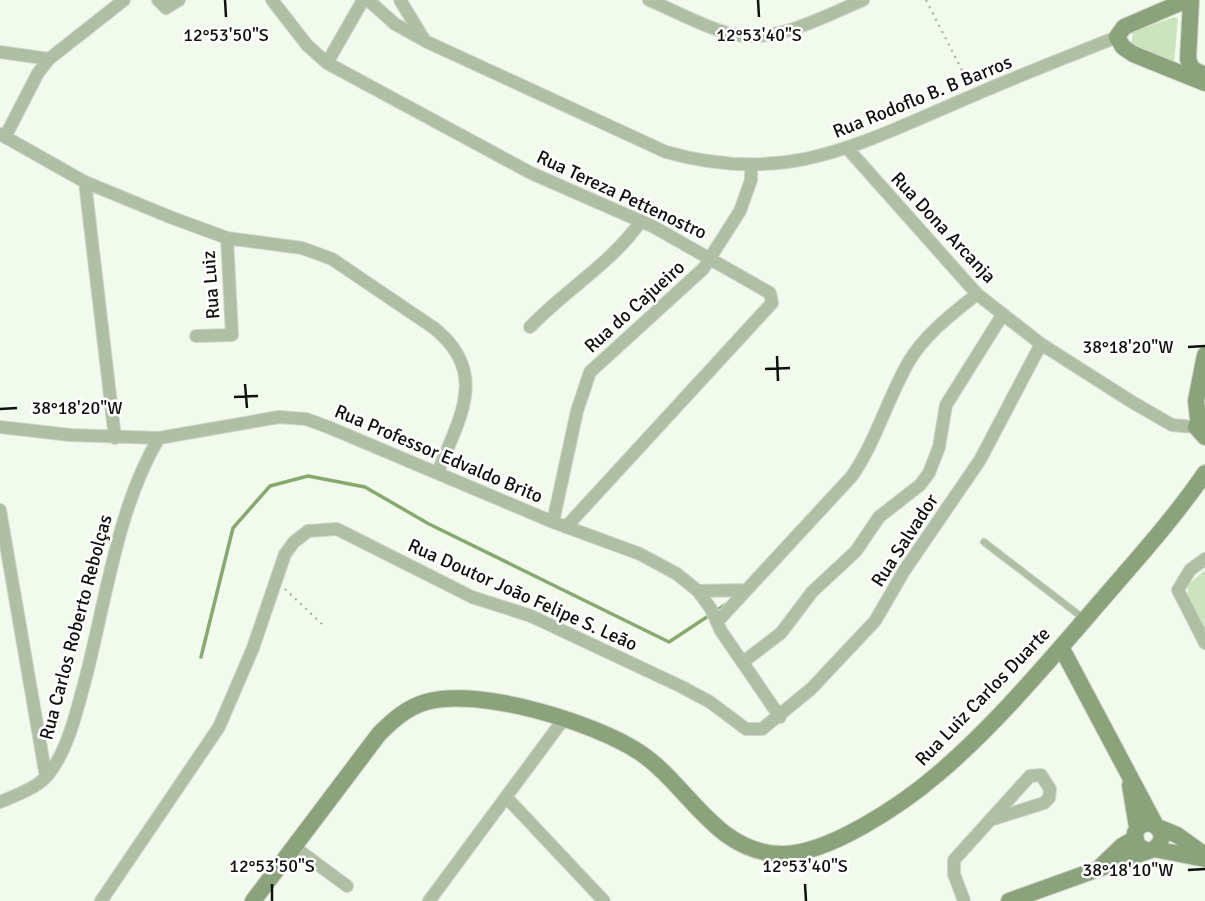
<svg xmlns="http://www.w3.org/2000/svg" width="1205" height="901" font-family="Signika,sans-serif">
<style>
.green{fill:#cce4bd}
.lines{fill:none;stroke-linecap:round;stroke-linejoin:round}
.stream{stroke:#85aa6b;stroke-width:3.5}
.lane-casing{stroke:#ced5c9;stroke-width:8}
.street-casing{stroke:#ced5c9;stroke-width:14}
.secondary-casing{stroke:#ced5c9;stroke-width:18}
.path{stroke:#a3a99f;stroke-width:2;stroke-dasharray:2 5;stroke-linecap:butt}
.lane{stroke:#aebfa3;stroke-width:6}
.street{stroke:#aebfa3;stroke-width:12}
.secondary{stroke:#8aa37a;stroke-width:16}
.ticks{fill:none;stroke:#0f110d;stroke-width:2.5}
.labels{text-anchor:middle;stroke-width:5;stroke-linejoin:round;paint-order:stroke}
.street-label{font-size:19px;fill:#0f110d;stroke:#fff}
.ticks-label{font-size:18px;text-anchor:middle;fill:#0f110d;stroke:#fff;stroke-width:5;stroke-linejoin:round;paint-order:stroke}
</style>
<rect width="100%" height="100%" fill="#f2faed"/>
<!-- green -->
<path class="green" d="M1174 17 1178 19 1174 63 1131 45 1133 32Z
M1205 570V635L1188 603V585Z"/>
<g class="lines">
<!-- stream -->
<path class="stream" d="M201 657 233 528 270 486 308 476 365 487 429 524 669 642 725 605"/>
<defs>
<path id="lane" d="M984 542 1083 618"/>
<path id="street" d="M158 0 166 8 179 0
M272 0 307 45 327 63 531 173 654 227 770 293 772 303 566 527
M368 0 395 24 424 40
M400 0 425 41 666 152C786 186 857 145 965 99 1015 77 1067 57 1117 37
M649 0C673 10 698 24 724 32 771 47 820 18 863 0
M0 52 49 59
M327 63 363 0
M0 134 85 182 170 217 227 238 302 248 332 259 434 328C490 373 459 418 438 472
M5 137 38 73 49 59 124 0
M848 149 977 294 1041 344 1132 402 1172 425 1196 427
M85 182 115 438
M530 327C565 290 612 263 641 221
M196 336 232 335 227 238
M0 427 70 435 159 438 279 417 306 419 328 427 553 522 640 554 677 574 698 591 711 609 721 631 780 717
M0 510 46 777
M553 522 577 411 590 372 703 269 740 211 751 180V167
M1205 559 1190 570 1178 590 1205 643
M698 591 746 590
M717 622 852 476C876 441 887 400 908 363 924 335 953 313 977 294
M743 662 781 633 812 592 856 551 879 517 920 485 929 473 939 447 946 405 1003 314
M507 798 604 901
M0 802C16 795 35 789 47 776 67 752 75 717 83 688 105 608 116 509 159 438
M293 846 347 886
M101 901 219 727 253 648 285 554 294 542 308 531 337 529 472 597 531 616 680 686 710 702 746 729H762L811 689 875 621 904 571 980 460 1041 344
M429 901 563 720
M964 901 954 874V860L1030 776 1041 775 1050 789 1049 798 1044 803 990 820"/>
<path id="secondary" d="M1187 0 1124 27 1117 37 1123 47 1133 54 1205 83
M1191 0 1188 59 1192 69 1205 75
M1203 415 1196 427 1205 437
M1198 419 1196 401 1205 355
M1061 647 1155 824
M1130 785 1137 827
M1160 828 1177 835 1205 855
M1154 849 1205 859
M1101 866 1122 846 1134 839
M253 901 379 734C393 720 406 708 426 702 479 687 593 722 639 752 688 784 715 853 781 854 828 855 903 804 939 773 993 727 1041 670 1088 616 1128 569 1170 524 1205 473
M1009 901 1154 849C1175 834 1146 810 1135 833L1137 845 1147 851"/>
</defs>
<!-- lane casing -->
<use href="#lane" class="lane-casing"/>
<!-- street casing -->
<use href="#street" class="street-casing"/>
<!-- secondary casing -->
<use href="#secondary" class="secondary-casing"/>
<!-- path -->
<path class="path" d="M926 0 969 84
M285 589 324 626"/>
<!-- lane -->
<use href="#lane" class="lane"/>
<!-- street -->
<use href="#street" class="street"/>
<!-- secondary -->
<use href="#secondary" class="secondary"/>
</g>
<!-- ticks -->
<path class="ticks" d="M225 0 226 17M758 0 759 17M1188 347 1205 346M777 356 778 381M765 369 790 368M245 384 247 408M234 397 258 396M0 409 17 408M1188 870 1205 869M272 884V901M805 884 806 901"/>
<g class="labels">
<!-- street labels -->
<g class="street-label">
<text transform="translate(922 96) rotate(-22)" y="7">Rua Rodoflo B. B Barros</text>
<text transform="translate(622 194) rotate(25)" y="7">Rua Tereza Pettenostro</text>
<text transform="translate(944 227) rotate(47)" y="7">Rua Dona Arcanja</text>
<text transform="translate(210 285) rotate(-94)" y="7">Rua Luiz</text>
<text transform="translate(634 306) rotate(-42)" y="7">Rua do Cajueiro</text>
<text transform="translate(439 453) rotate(23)" y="7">Rua Professor Edvaldo Brito</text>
<text transform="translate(904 540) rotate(-57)" y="7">Rua Salvador</text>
<text transform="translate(523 594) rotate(24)" y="7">Rua Doutor João Felipe S. Leão</text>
<text transform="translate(75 627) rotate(-75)" y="7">Rua Carlos Roberto Rebolças</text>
<text transform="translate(982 696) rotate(-46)" y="7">Rua Luiz Carlos Duarte</text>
</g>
</g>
<g class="ticks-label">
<text x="226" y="41">12°53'50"S</text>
<text x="759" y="41">12°53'40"S</text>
<text x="1128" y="353">38°18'20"W</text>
<text x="77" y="414">38°18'20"W</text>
<text x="272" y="872">12°53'50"S</text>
<text x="805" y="872">12°53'40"S</text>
<text x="1128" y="876">38°18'10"W</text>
</g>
</svg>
